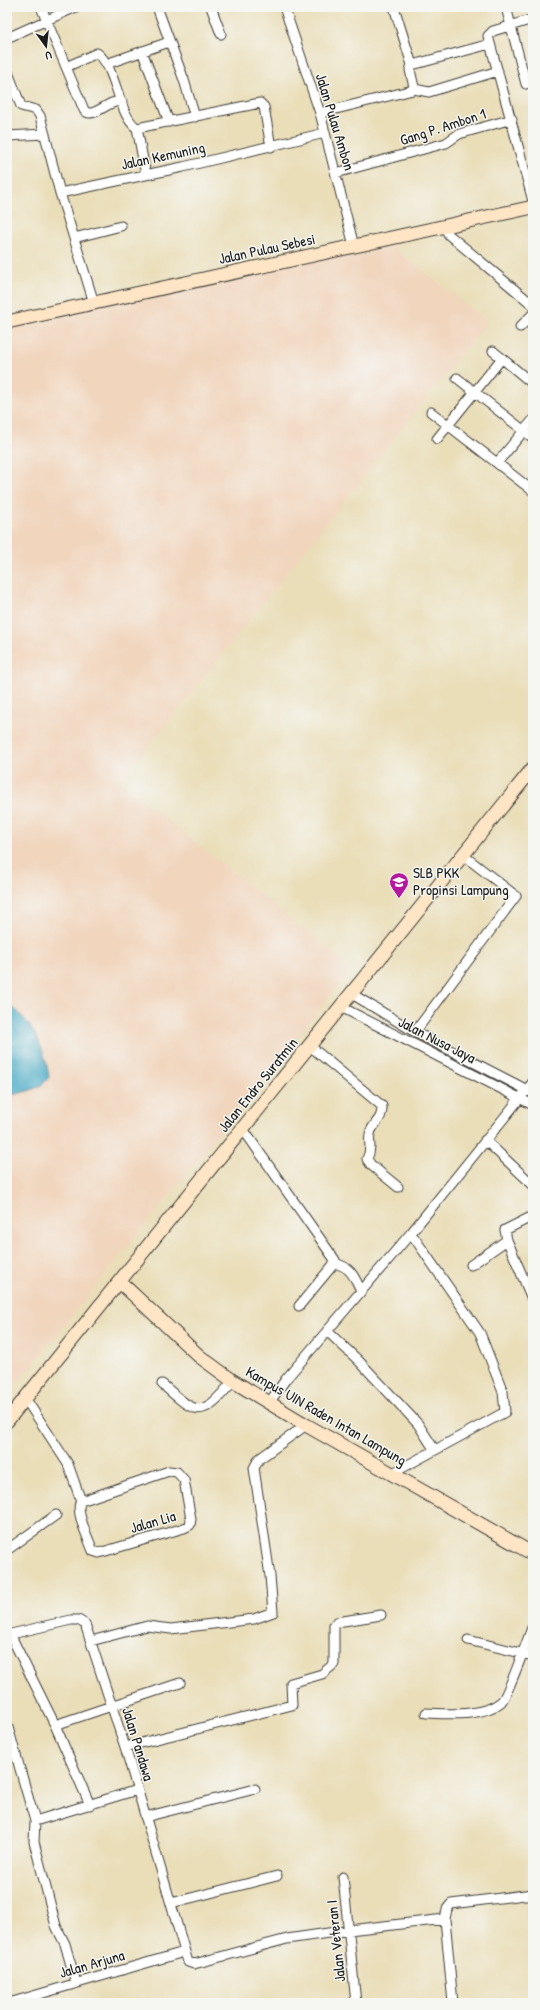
<svg xmlns="http://www.w3.org/2000/svg" width="540" height="2010" font-family="'Patrick Hand',sans-serif">
<style>
.built{fill:#f1d5bd}
.water{fill:#45a8c5;stroke:#306270}
.lines{fill:none;stroke-linecap:round;stroke-linejoin:round}
.street-casing{stroke:#3b3934;stroke-width:11}
.secondary-casing{stroke:#3b3934;stroke-width:15}
.street{stroke:#fff;stroke-width:9}
.secondary{stroke:#fde5c5;stroke-width:13}
.labels{text-anchor:middle;stroke-width:3;stroke-linejoin:round;paint-order:stroke}
.street-label{font-size:15px;fill:#1c1c1c;stroke:#f6f6f2}
.poi-label{font-size:15px;fill:#1c1c1c;stroke:#f6f6f2;text-anchor:start}
</style>
<rect width="100%" height="100%" fill="#f6f6f2"/>
<filter id="ink" filterUnits="userSpaceOnUse"><feTurbulence type="fractalNoise" baseFrequency=".025" numOctaves="2"/><feDisplacementMap in="SourceGraphic" scale="8" xChannelSelector="R" yChannelSelector="G"/><feConvolveMatrix kernelMatrix="1 2 1 2 8 2 1 2 1" color-interpolation-filters="sRGB"/></filter>
<filter id="wash" filterUnits="userSpaceOnUse"><feTurbulence type="fractalNoise" baseFrequency=".012" numOctaves="4" result="noise"/><feDisplacementMap in="SourceGraphic" scale="16" xChannelSelector="R" yChannelSelector="G"/><feGaussianBlur stdDeviation="0.9" result="paint"/><feColorMatrix in="noise" values="0 0 0 0 0 0 0 0 0 0 0 0 0 0 0 0 0 1.4 0 .05"/><feComposite in="paint" operator="in"/></filter>
<g filter="url(#wash)">
<rect width="100%" height="100%" fill="#eadeb9"/>
<!-- built -->
<path class="built" d="M385 241 487 322 120 782 345 963 342 966 349 972 7 1396V325Z"/>
<!-- water -->
<path class="water" d="M7 1003C32 1021 45 1048 49 1077 40 1091 22 1092 7 1096Z"/>
</g>
<g filter="url(#ink)">
<g class="lines">
<defs>
<path id="street" d="M41 7 84 110C93 121 109 98 122 102
M157 7 184 80 195 117
M211 7 221 34
M284 7 320 113 354 246
M394 7 412 65
M506 7 526 84
M533 19 493 31 488 36 533 201
M7 38 76 7
M142 51 169 122
M108 65 112 62 169 42
M412 65 490 44
M66 67 97 53C117 67 118 116 137 128L146 175
M7 70 21 106 36 110 40 116 60 193 94 303
M414 89 429 92 498 71
M320 113 413 90 414 87 410 70 412 65
M137 128 260 103 264 107 271 147
M7 136 45 134
M336 173 446 143 459 134 512 119
M60 193 183 167 325 133
M444 226 449 235 533 305
M74 238 121 226
M520 327 533 314
M493 351 533 384
M457 378 533 438
M431 412 533 491
M437 439 502 358
M497 463 533 420
M352 994 415 1032 533 1093
M341 1007 533 1105
M415 1032 516 896 463 855
M310 1046 382 1106C383 1121 372 1123 370 1134 368 1145 373 1146 367 1159L371 1165 398 1187
M243 1129 335 1260 333 1265 299 1306
M485 1140 533 1185
M533 1216 505 1230 507 1240 533 1301
M334 1263C351 1267 354 1276 361 1291
M471 1265 507 1240
M327 1331 358 1360 418 1424 434 1449
M162 1384C198 1416 201 1419 233 1381
M25 1398 68 1464 81 1501C74 1510 89 1540 93 1551L99 1553 184 1528 190 1525 191 1519 184 1480 177 1472 169 1471 81 1501
M269 1403 286 1379 411 1233 533 1082
M393 1473 505 1412 503 1392 480 1333 411 1233
M7 1550 56 1515
M10 1634 55 1725 90 1805
M7 1635 71 1620H78L85 1624 125 1747 188 1962 194 1964 287 1939 349 1930 445 1919
M468 1640 533 1656
M91 1641 147 1626 171 1629 254 1619 273 1612 270 1576 254 1468 259 1459 306 1425
M426 1713C448 1714 483 1717 501 1702 507 1697 529 1636 533 1625
M7 1724 35 1821 34 1842 56 1926 65 1944 76 1983
M55 1725 180 1683
M125 1747 292 1705 291 1683 322 1674 334 1664V1625L337 1622 381 1615
M145 1817 255 1789
M35 1821 137 1790
M343 1877 356 2003
M171 1903 277 1876
M9 2003 184 1952
M453 2003 445 1919 447 1909 451 1904 533 1894"/>
<path id="secondary" d="M7 322 533 207
M120 1282 199 1356 233 1381 306 1425 533 1554
M7 1421 533 768"/>
</defs>
<!-- street casing -->
<use href="#street" class="street-casing"/>
<!-- secondary casing -->
<use href="#secondary" class="secondary-casing"/>
<!-- street -->
<use href="#street" class="street"/>
<!-- secondary -->
<use href="#secondary" class="secondary"/>
</g>
</g>
<!-- icons -->
<defs>
<symbol id="school-pin" viewBox="-11 -11 22 30"><path d="M0 17L-7.5 6A9.5 9.5 0 1 1 7.5 6Z" fill="#b5179e" stroke="#f6f6f2"/><path d="M0-5L7-2L0 1L-7-2ZM-4 1L0 2.5L4 1V4Q0 6-4 4Z" fill="#fff"/></symbol>
</defs>
<g fill-rule="evenodd">
<use href="#school-pin" x="388" y="871" width="22" height="30"/>
</g>
<g class="labels">
<!-- street labels -->
<g class="street-label">
<text transform="translate(335 122) rotate(73)" y="5">Jalan Pulau Ambon</text>
<text transform="translate(443 127) rotate(-18)" y="5">Gang P. Ambon 1</text>
<text transform="translate(163 156) rotate(-12)" y="5">Jalan Kemuning</text>
<text transform="translate(267 249) rotate(-12)" y="5">Jalan Pulau Sebesi</text>
<text transform="translate(437 1040) rotate(27)" y="5">Jalan Nusa Jaya</text>
<text transform="translate(258 1085) rotate(-51)" y="5">Jalan Endro Suratmin</text>
<text transform="translate(326 1416) rotate(30)" y="5">Kampus UIN Raden Intan Lampung</text>
<text transform="translate(153 1522) rotate(-16)" y="5">Jalan Lia</text>
<text transform="translate(138 1744) rotate(73)" y="5">Jalan Pandawa</text>
<text transform="translate(336 1941) rotate(-96)" y="5">Jalan Veteran I</text>
<text transform="translate(92 1964) rotate(-16)" y="5">Jalan Arjuna</text>
</g>
<!-- poi labels -->
<g class="poi-label">
<text x="413" y="878">SLB PKK<tspan x="413" dy="17">Propinsi Lampung</tspan></text>
</g>
</g>
<!-- margin -->
<rect width="540" height="2010" fill="none" stroke="#f6f6f2" stroke-width="24"/>
<!-- north arrow -->
<g transform="translate(46 46) rotate(165)" stroke="#f6f6f2" stroke-width="3" paint-order="stroke">
<path d="M0-3L7 15L0 10L-7 15Z" fill="#1c1c1c"/>
<text y="-6" font-size="11" font-weight="bold" text-anchor="middle" fill="#1c1c1c">U</text>
</g>
</svg>
